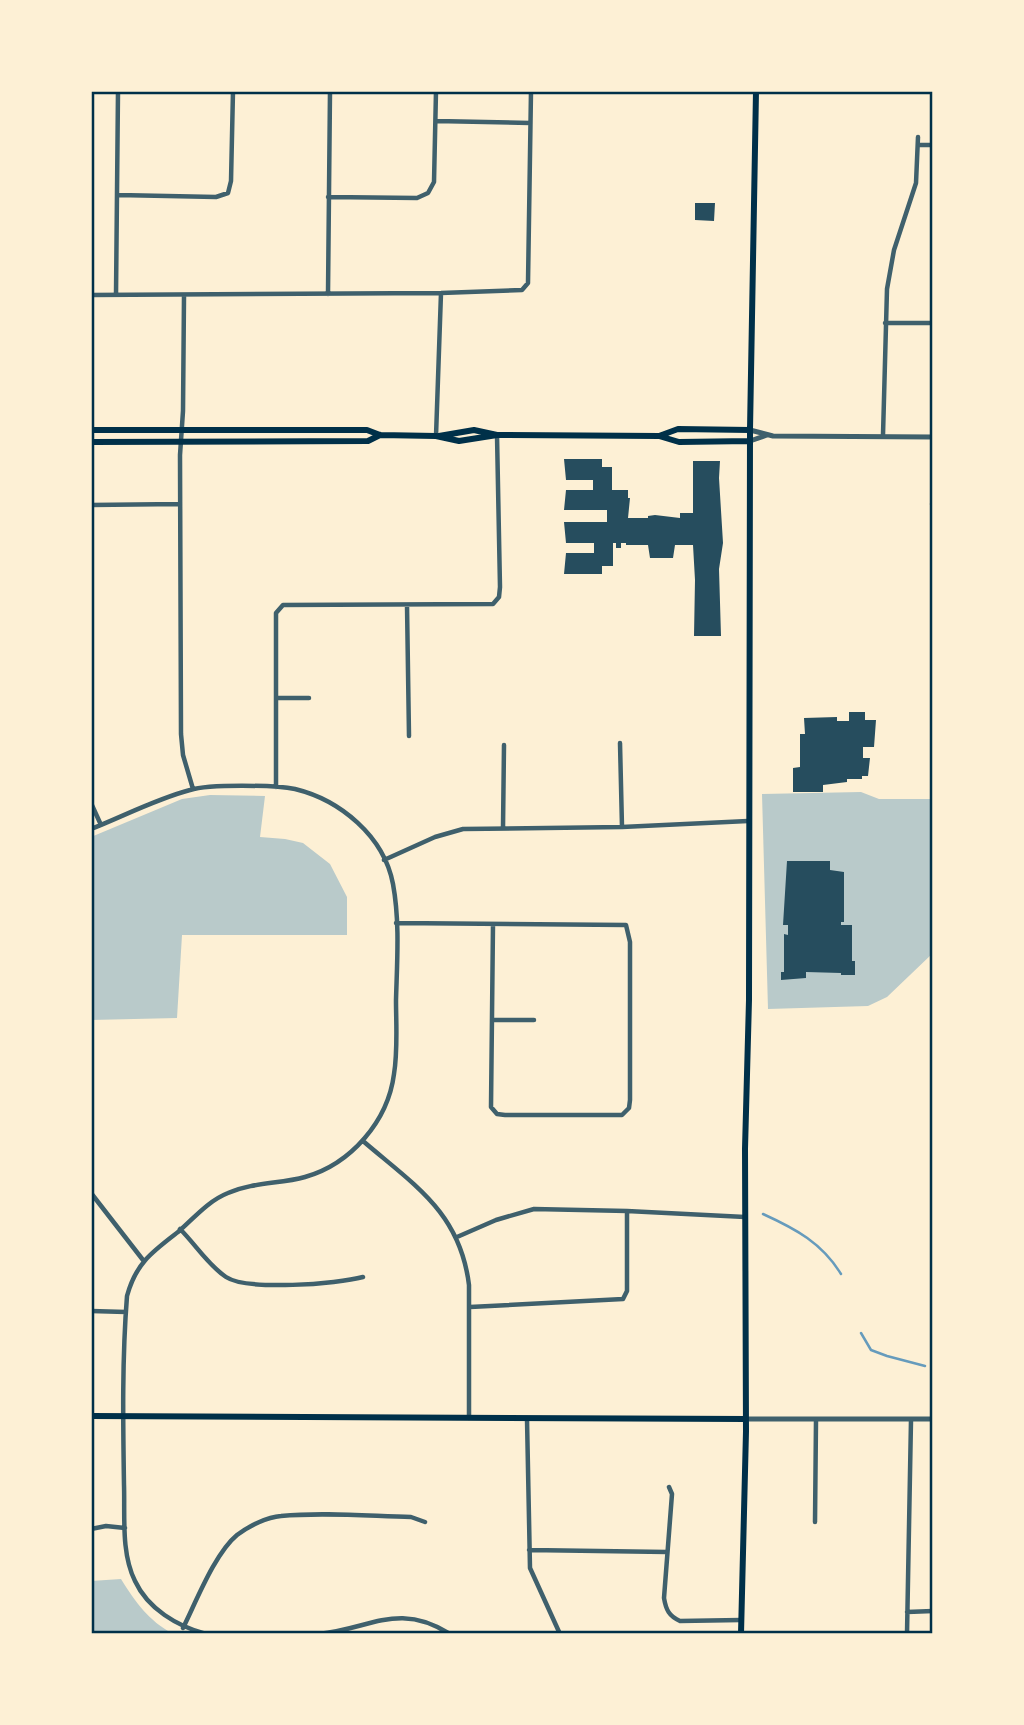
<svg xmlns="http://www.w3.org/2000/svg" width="1024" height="1725" font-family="'Source Sans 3',sans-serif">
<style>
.green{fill:#b9caca}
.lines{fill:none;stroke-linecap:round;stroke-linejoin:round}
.stream{stroke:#669bbc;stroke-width:2.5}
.building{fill:#264d5e}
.minor{stroke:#3f606c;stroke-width:4.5}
.tertiary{stroke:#3f606c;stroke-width:5}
.secondary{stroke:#003049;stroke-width:6}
.neatline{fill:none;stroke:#003049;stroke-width:2.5}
</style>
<rect width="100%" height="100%" fill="#fdf0d5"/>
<!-- green -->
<path class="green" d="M861 792 879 799H933V953L887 997 868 1006 768 1009 762 794Z
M210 795 265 796 260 837 285 839 303 843 330 864 347 897V935H182L177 1018 91 1020V837L182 799Z
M121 1579C136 1603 148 1620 173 1634H91V1581Z"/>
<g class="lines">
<!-- stream -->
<path class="stream" d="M763 1214C796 1229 822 1243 841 1274
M861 1333 871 1350 887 1356 925 1366"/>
</g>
<!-- building -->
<path class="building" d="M695 203H715L714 221 695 220Z
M564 459H602V467H612V490H628V498H630L628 518H648V516L655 515 680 518V513H693V461H720L719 478 723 543 719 569 721 636H694L695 580 693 545H675L673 558H650L648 545H626V543H621V548H616V543H613V566H602V574H564L566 553H594V543H566L564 522H607V510H564L566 490H593V480H566Z
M849 712H865V720H876L874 747H863V758H870L868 776H862V779H847V782L823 785V792H793V768L800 767V734H805L804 718 837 717V721H849Z
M787 861H830V870L844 872V922H841V925H852V961H855V975H841V973L806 972V978L781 980V972H784V934L788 935V925H783Z"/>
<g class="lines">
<!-- minor -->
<path class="minor" d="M436 121 530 123
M918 145H933
M118 195 216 197 228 193 231 181 233 91
M328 197 417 198 428 193 434 182 436 91
M328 294 330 91
M91 295 441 293 522 290 528 283 531 91
M116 295 118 91
M184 296 183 411 180 455 181 734 183 755 193 789
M885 323H933
M883 435 887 289 894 250 916 183 918 137
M436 436 441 293
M932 504H933
M91 505 180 504
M407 605 409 736
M277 698H309
M620 743 622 827
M276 787V613L283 605 493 604 499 597 500 587 497 435
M91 803 101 825
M503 828 504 745
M91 829C124 816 156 799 190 790 209 784 275 785 295 789 340 800 384 836 393 884 400 922 397 962 396 1000 396 1024 398 1050 394 1074 388 1121 351 1164 305 1177 280 1184 253 1182 228 1193 208 1201 194 1218 178 1232 152 1252 136 1263 127 1296 122 1359 123 1422 124 1485 125 1516 121 1553 135 1581 148 1609 177 1626 206 1634
M384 860 435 837 463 829 622 827 748 821
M396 923 626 925 630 942V1100L629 1108 622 1115H505L497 1114 491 1107 493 924
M492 1020H534
M363 1141C414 1185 460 1212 469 1285V1418
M91 1193 143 1260
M180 1229C196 1245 208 1265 226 1277 247 1291 337 1284 363 1277
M457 1237 496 1220 534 1209 627 1211 745 1217
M470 1307 623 1299 627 1291V1211
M91 1311 126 1312
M527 1419 530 1568 560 1634
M669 1487 672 1494 664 1598C666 1610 669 1616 680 1621L741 1620
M815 1522 816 1420
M91 1529 106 1526 125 1528
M529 1550 667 1552
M907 1612 933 1611
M183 1628C196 1602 215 1553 237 1535 249 1526 267 1517 281 1516 323 1512 369 1516 411 1517L425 1522
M319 1634C370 1629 399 1601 450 1634
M907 1634 911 1420"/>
<!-- tertiary -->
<path class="tertiary" d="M750 430 773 436 933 437
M750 441 767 435
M746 1419H933"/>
<!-- secondary -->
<path class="secondary" d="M91 430H367L380 435 436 436 459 441 497 435
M439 436 474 430 497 435 659 436 679 442 750 441
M659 436 678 429 750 430
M91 442 368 441 380 435
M91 1416 746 1419
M741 1634 746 1431 745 1149 749 1000 750 430 756 91"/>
</g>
<!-- border -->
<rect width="1024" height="1725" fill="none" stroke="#fdf0d5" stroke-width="186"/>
<rect x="93" y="93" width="838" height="1539" class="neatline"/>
</svg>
